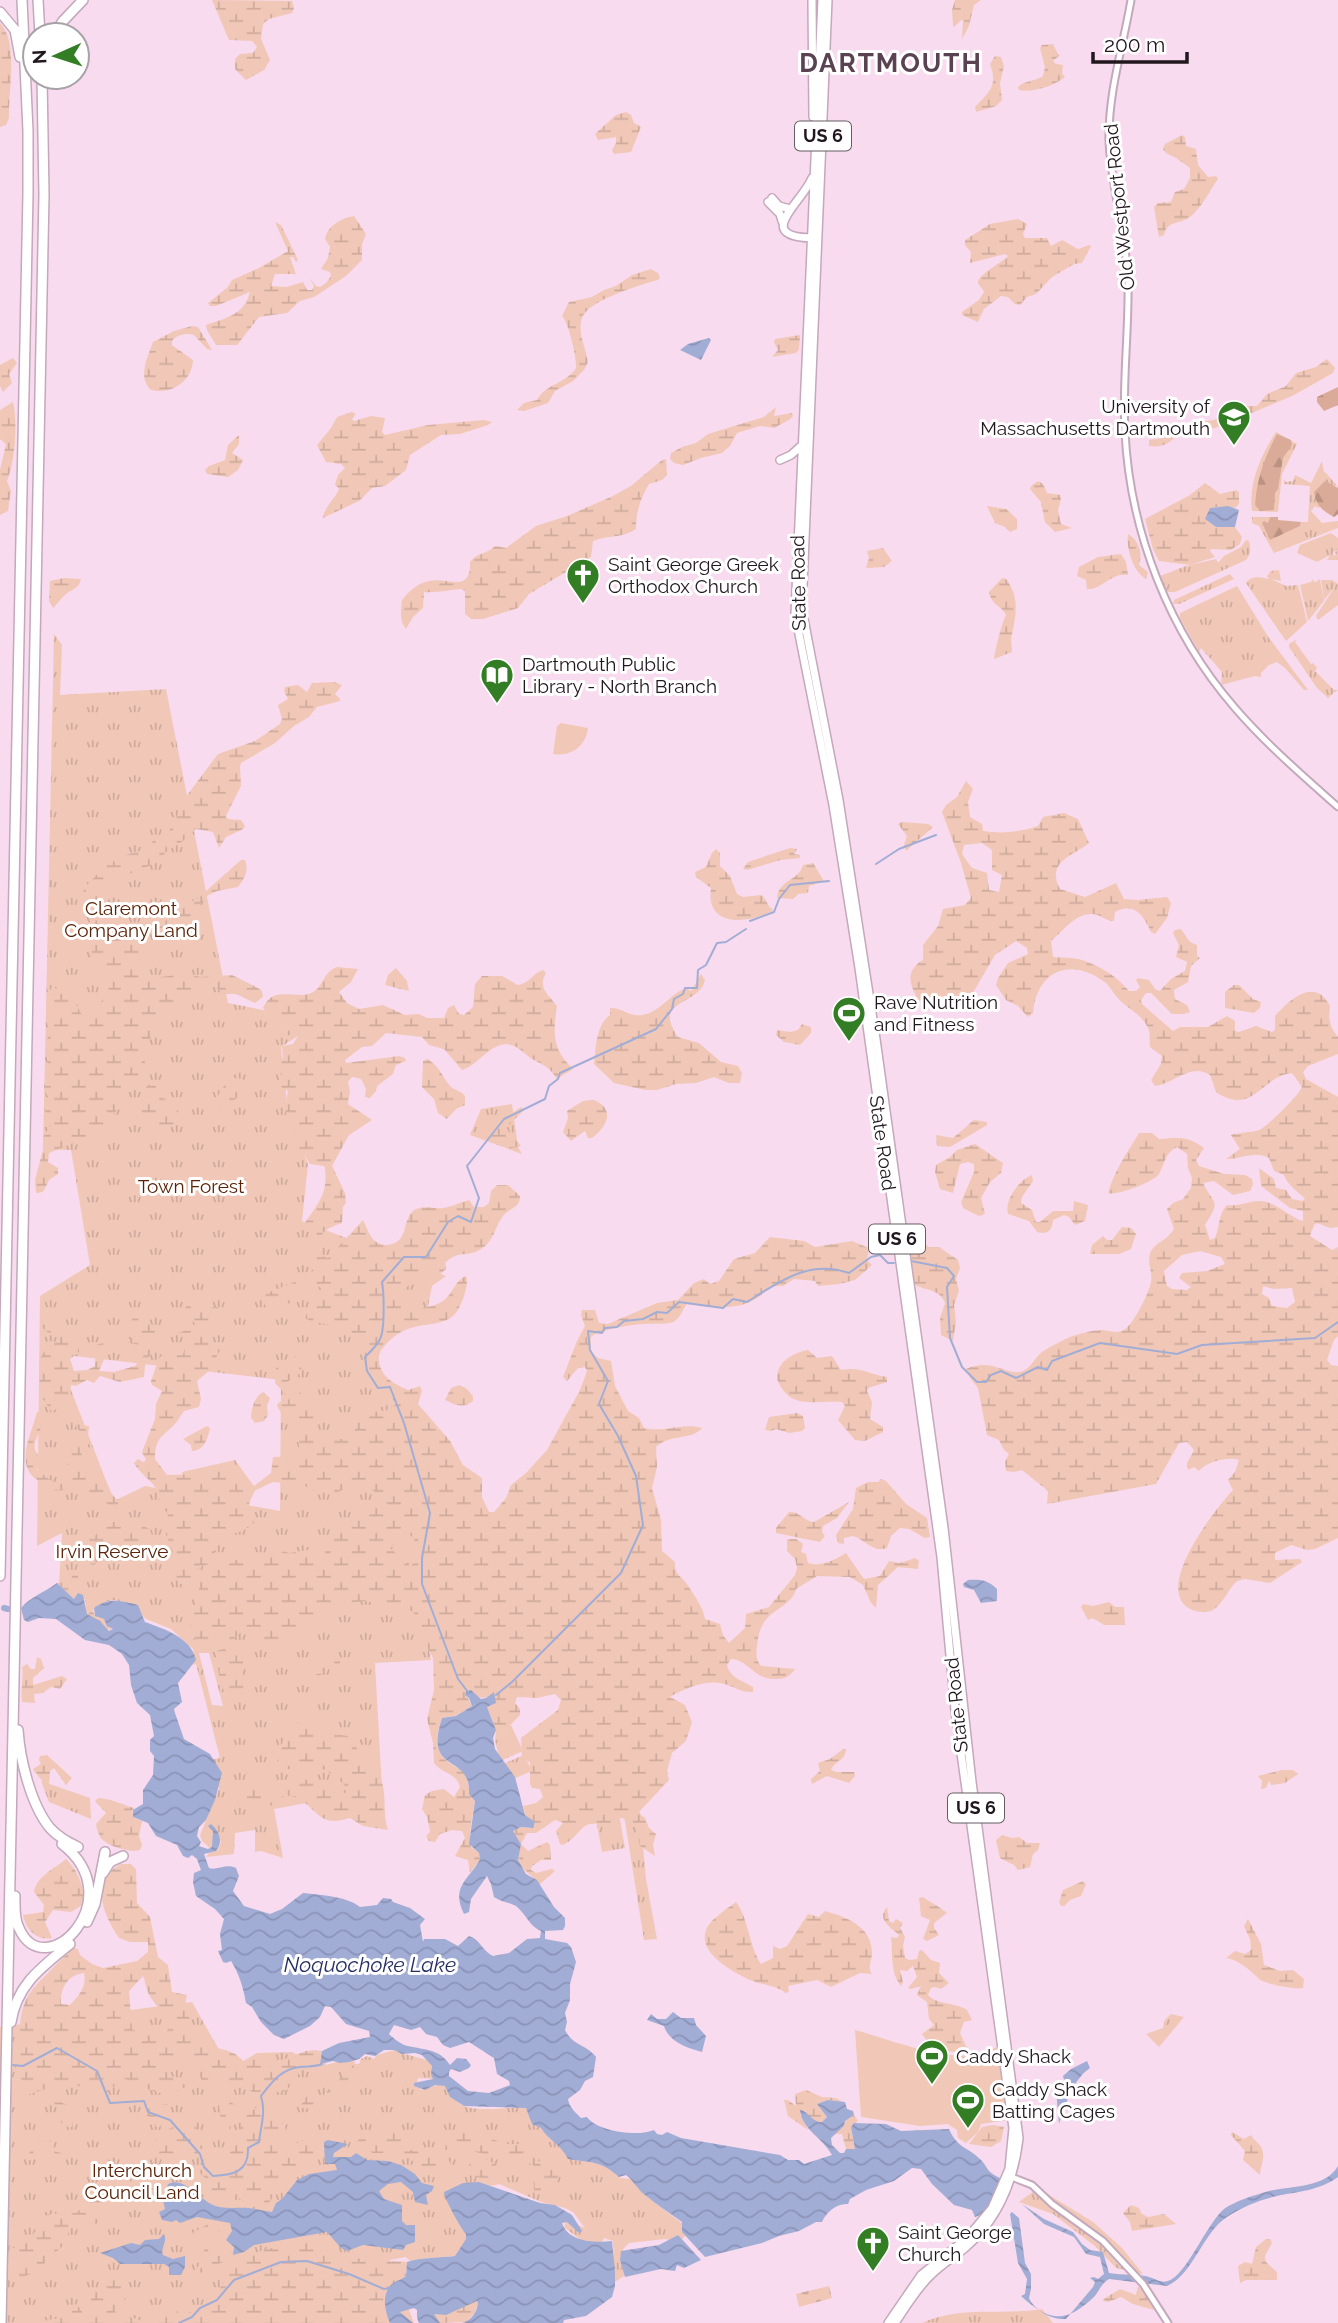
<svg xmlns="http://www.w3.org/2000/svg" width="1338" height="2323" font-family="Raleway,sans-serif">
<style>
.grass{fill:url(#grass-tufts);fill-rule:evenodd}
.forest{fill:url(#forest-firs)}
.wetland{fill:url(#wetland-marsh);fill-rule:evenodd}
.cemetery{fill:url(#cemetery-stones)}
.garden{fill:#f1c8b7}
.water{fill:url(#water-waves);fill-rule:evenodd}
.lines{fill:none;stroke-linecap:round;stroke-linejoin:round}
.stream{stroke:#a2add6;stroke-width:2}
.river{stroke:#a2add6;stroke-width:6}
.secondary-casing{stroke:#c4a8bb;stroke-width:9}
.primary-casing{stroke:#c4a8bb;stroke-width:10}
.motorway-casing{stroke:#c4a8bb;stroke-width:12}
.secondary{stroke:#fff;stroke-width:5}
.primary{stroke:#fff;stroke-width:7}
.motorway{stroke:#fff;stroke-width:9}
.labels{text-anchor:middle;stroke-width:6;stroke-linejoin:round;paint-order:stroke}
.shield{fill:#fff;stroke:#645d62;stroke-width:2}
.shield-label{font-size:18px;font-weight:bold;fill:#21171e}
.street-label{font-size:19px;fill:#21171e;stroke:#fff}
.poi-label{font-size:19px;fill:#21171e;stroke:#fff;text-anchor:start}
.park-label{font-size:19px;fill:#5b2207;stroke:#fff}
.water-label{font-size:21px;font-style:italic;fill:#262e62;stroke:#fff}
.district-label{font-size:26px;font-weight:bold;letter-spacing:2px;fill:#5a4252;stroke:#fff}
</style>
<defs>
<pattern id="grass-tufts" width="24" height="20" patternUnits="userSpaceOnUse" patternTransform="scale(1.75)"><rect width="24" height="20" fill="#f1c8b7"/><path d="M3 7l-1-3M5 7V3M7 7l1-3M15 17l-1-3M17 17v-4M19 17l1-3" fill="none" stroke="#ceab9d"/></pattern>
<pattern id="forest-firs" width="22" height="20" patternUnits="userSpaceOnUse" patternTransform="scale(1.75)"><rect width="22" height="20" fill="#daab99"/><path d="M5 1l3.5 6h-7zM16 11l3.5 6h-7z" fill="#bb9283"/></pattern>
<pattern id="wetland-marsh" width="20" height="14" patternUnits="userSpaceOnUse" patternTransform="scale(1.75)"><rect width="20" height="14" fill="#f1c8b7"/><path d="M1 5h8M5 5V1M11 12h8M15 12V8" fill="none" stroke="#ceab9d"/></pattern>
<pattern id="cemetery-stones" width="16" height="16" patternUnits="userSpaceOnUse" patternTransform="scale(1.75)"><rect width="16" height="16" fill="#f1c8b7"/><path d="M2 7V4a2 2 0 0 1 4 0v3zM10 15v-3a2 2 0 0 1 4 0v3z" fill="#ceab9d"/></pattern>
<pattern id="water-waves" width="16" height="10" patternUnits="userSpaceOnUse" patternTransform="scale(1.75)"><rect width="16" height="10" fill="#a2add6"/><path d="M0 5q4-4 8 0t8 0" fill="none" stroke="#8b94b7"/></pattern>
</defs>
<rect width="100%" height="100%" fill="#f8dbee"/>
<!-- grass -->
<path class="grass" d="M1276 432 1297 444 1282 474 1278 512 1252 511C1248 484 1261 455 1276 432Z
M1322 461 1324 472 1326 473 1338 487V488L1336 485 1319 508 1315 506 1311 511 1322 523 1338 521V528L1274 553 1259 526 1252 523V517H1270L1268 524 1275 537 1300 526 1301 522H1308L1310 486 1284 484 1285 478V482L1293 481 1295 475 1311 483Z
M1331 533 1338 538V549L1332 554 1337 556 1335 553 1338 550V560H1327L1330 555 1317 562 1297 553 1300 545Z
M1246 540 1249 541C1251 548 1251 554 1246 560L1175 592H1167L1160 576 1186 566 1216 559 1218 563 1224 556 1241 547Z
M1279 570 1281 581 1271 579 1286 586 1298 585 1307 622 1286 641 1246 583C1251 575 1262 577 1269 579L1267 576 1271 571Z
M1230 574 1234 579 1179 604H1173L1174 600Z
M1313 579 1314 582 1318 581V579L1320 580 1324 601 1308 621 1300 585 1311 582Z
M1321 580H1332L1338 584V605L1318 620 1316 616 1336 585 1324 600Z
M1237 586 1269 638 1308 690H1304L1285 668 1277 662 1269 665 1261 673V677L1255 676 1221 685 1222 672 1201 648 1199 652 1180 618V613Z
M54 634 62 645 60 695 166 689 228 1003 268 1011 298 1036 281 1047 288 1114 308 1164 302 1221 446 1276 432 1286 427 1311 394 1330 373 1359 406 1417 423 1618 431 1660 375 1663 382 1789 274 1809 283 1858 261 1851 255 1852V1830L235 1833 234 1854 206 1857 209 1853 218 1850 221 1842 219 1835 211 1849 202 1841 200 1835 219 1789 210 1760 220 1758 196 1664 190 1665 194 1654 193 1649 171 1629 146 1619 131 1603 113 1600 99 1603 59 1585 62 1533 37 1546 40 1296 90 1265 71 1150H43ZM57 1354 281 1380 280 1511 247 1505 256 1489 235 1460 182 1472 187 1494 145 1486 114 1501ZM199 1653H209L223 1706 212 1705Z
M1297 639 1295 642 1311 664 1313 663 1317 668 1315 671 1334 690H1337L1328 698 1317 688 1289 647V644Z
M512 1104 518 1147 522 1154 470 1135 481 1109Z
M511 1725 523 1751 500 1761 495 1740Z
M524 1755 532 1771 513 1779 503 1764Z
M41 1781 90 1798 91 1819 49 1802Z
M593 1803 618 1808 625 1848 602 1852Z
M623 1809 640 1812 646 1879 657 1939 644 1940Z
M192 2002 230 2069 257 2053 292 2052 301 2057 306 2067 311 2066 312 2063 326 2062V2065L337 2062 359 2064 361 2059 367 2056 374 2059 377 2055 395 2050C409 2057 421 2056 436 2064L435 2079 419 2078 417 2080 421 2090 437 2085 446 2086C450 2091 455 2100 460 2104 473 2113 512 2107 528 2107L541 2126 573 2160C592 2162 607 2163 620 2178L632 2179 641 2186 646 2196 683 2224 688 2233 679 2242 665 2239 629 2243 623 2249 627 2274 615 2282 613 2241 604 2238 600 2246 582 2241 564 2227 566 2220 585 2228 573 2212 565 2208 541 2202 499 2184C486 2189 475 2180 462 2184L477 2235 457 2256 420 2259 413 2264 406 2257 390 2260 414 2323H0V2027Z
M1171 2014 1184 2017 1159 2047 1146 2034 1163 2028 1165 2020Z
M1038 2188 1093 2222 1122 2248 1143 2274 1116 2268 1095 2246 1053 2214 1019 2202Z
M1042 2309 1053 2323H922C964 2305 998 2316 1042 2309Z"/>
<!-- forest -->
<path class="forest" d="M1338 387V405L1324 411 1317 402V397Z
M1277 434 1291 440 1292 445 1283 458 1278 489 1275 493 1274 510 1260 511 1255 505C1257 478 1264 458 1277 434Z
M1325 481 1338 488V514L1334 517C1322 510 1317 507 1314 492Z
M1270 517H1278V520L1301 522 1300 526 1270 540 1262 523 1264 521 1268 523Z"/>
<!-- wetland -->
<path class="wetland" d="M212 0 292 1 294 8 292 13 269 19 263 24 261 39 270 60 264 70 246 80 235 69V59L240 54 253 53 257 47 252 41 229 40Z
M955 0H981L974 5 969 26 962 39 963 21 961 20 954 27 953 25 952 10Z
M0 23C19 42 8 91 9 118L6 125 0 127Z
M1053 44 1059 56 1053 61 1056 64 1063 65 1062 73 1065 77C1054 86 1033 93 1019 90L1018 87C1023 81 1036 81 1043 76L1045 67 1040 48 1042 45Z
M995 56 1001 57 1004 66 1000 83 1002 100 996 106 976 112 975 107C990 91 998 86 990 64Z
M626 112 631 115 634 123 641 127 631 152 614 154 612 150 616 143V137L598 140 595 134 616 115Z
M1182 135 1185 137 1186 146 1196 149 1198 165 1208 177 1216 176 1218 179C1208 193 1203 206 1190 217 1179 225 1167 220 1164 235L1159 237 1154 207 1158 203 1171 202 1175 192 1184 189 1190 178V168L1176 158 1166 153 1163 149 1165 144Z
M354 216 366 234 362 244V260L346 276 314 297 300 301 287 313 259 317 237 345H216L207 330 206 325C226 318 244 315 250 292L216 306H210L208 303 228 287 232 280 259 268 288 251 275 222 281 225 298 260 296 262 293 257H290L296 274H275L271 286 286 287 303 282 307 290H312L314 286 309 277 316 286 320 287 326 283 331 276 330 272 321 269 328 258 330 247 325 239C328 225 342 218 354 216Z
M1018 219 1027 224 1023 234 1025 238H1047L1051 246 1062 240 1078 249 1089 245 1091 246 1082 263 1074 264 1052 277 1036 294 1027 297 1020 305 1015 304 1008 297 1001 296 984 309 978 322 962 315V312L979 300 984 292C983 289 979 286 978 283 977 275 1003 262 1008 256L1005 254 970 263 971 252 965 245V240L990 224Z
M651 269 658 273 660 278 658 280C640 285 588 300 582 318 577 333 586 348 588 362L584 370 573 381 555 391 548 403 524 411 517 410 524 403 537 400C545 384 566 384 576 368 577 358 568 321 562 316L569 302 592 297 604 290 616 286 632 275Z
M192 326 198 327 212 350 207 349 194 335C186 333 178 334 172 341V345L193 360C192 381 172 395 151 390 137 377 148 357 153 342L174 331Z
M800 335 799 349 796 353 772 357 778 350 774 342 775 339Z
M13 358 17 363 9 374 12 383 3 392 0 386V365Z
M1327 359 1335 368 1333 373 1292 396 1218 427C1209 430 1199 428 1190 430 1172 434 1172 449 1149 446V440L1163 438 1193 423 1214 420 1242 406H1257L1267 394 1286 386 1296 373 1316 367Z
M13 402C18 422 15 463 7 481L11 491 8 511 0 515V470L6 444 0 439V410Z
M776 407 774 416 792 413 793 416C789 422 782 422 775 428L760 426 737 433 730 446 722 453 701 458 683 465 674 463 670 459 671 453 682 447 696 443 708 434 764 417Z
M352 412 356 414 352 419 354 421 371 416 385 418 382 432 385 435 428 425 484 420 492 422 488 425 460 434 441 435 410 455 406 470 385 486 372 488 359 501 323 518C324 507 335 499 339 489L335 484 338 475 345 468 341 464 326 462 317 445 331 428 337 417Z
M239 435V444L232 453 243 460 238 470 228 477 207 474 205 470 209 466 225 460 228 445Z
M666 459 667 475 662 480 649 484C640 499 636 512 636 529 624 538 607 535 593 541L591 557 529 594 518 608 483 619H471L465 614V591L461 589C449 590 436 593 424 592L423 608 413 617 406 629C399 620 401 611 402 600 409 591 418 583 429 581 447 577 471 594 470 562 476 553 488 554 495 546L506 548 536 526 567 516 613 496 631 486 662 460Z
M1038 481 1043 484 1047 493 1060 495 1061 499 1058 510 1061 524 1072 528 1055 532 1045 522 1041 502 1030 489 1031 486Z
M1205 483 1220 494 1236 490 1239 492V504L1235 508 1215 507 1209 522 1216 527H1235L1242 537 1240 544 1231 550 1211 549 1210 551 1215 557 1190 565 1159 561 1153 549 1145 519 1190 495Z
M987 506 1006 509 1017 519V529L1010 532 1005 527 995 523Z
M1128 534C1139 540 1143 554 1139 565L1148 572 1146 579C1133 572 1126 548 1128 534Z
M883 548 892 561 884 567 866 568 869 558 867 551Z
M1121 554 1126 562 1128 575C1111 572 1102 590 1087 589L1086 580 1077 576 1079 567 1098 557Z
M64 578 81 579C78 590 73 588 65 595 60 599 58 604 53 608L49 601 50 581Z
M1002 578 1006 579C1020 597 1016 615 1012 634 1010 639 1012 646 1012 652L994 659C995 651 1001 625 1006 615 1001 604 993 608 989 592Z
M334 682 342 685 335 694 340 699V701L317 707 309 717 294 726 275 743 241 763 240 767 241 786 226 816 228 819 241 820 245 826 243 829 226 837 219 848 213 832 196 829 183 841 167 851 156 863 129 874H112L105 877 104 894 111 908 110 924 132 937 149 920 197 899 241 860H245C249 871 245 878 238 887L217 891 207 896 185 922 149 931 142 946 139 975 141 980 182 974 201 977 232 975 258 988 262 991 263 997 255 1003 236 994H224L215 986 166 1006 152 1031 150 1040 140 1049 145 1062 143 1073 125 1086 123 1105 114 1113 112 1124 88 1139 78 1141 49 1153 48 1162 58 1168V1174L49 1180 43 1192 36 1193 35 1180 43 1150V1137L51 1125 44 1109 50 1099 44 1091V1086L48 1072 47 1048 49 1017 56 1008 54 1002 47 1000V994L53 986 61 993 71 991C74 998 78 1011 84 1017L106 997 109 990 103 974 92 966V949L82 932V927L89 924 93 917 82 895 85 887 105 866 126 855 146 849 153 841 169 831 188 794 218 754 255 741 280 724 282 719 278 705 288 699 284 691 285 687 298 685 307 692 312 683Z
M966 781 973 789 968 802 970 817 982 824 983 831C1002 834 1020 832 1038 826L1043 817 1064 813 1078 819 1089 843C1075 855 1045 861 1060 889L1085 897 1116 883 1124 899 1137 900 1167 897 1171 903 1167 918 1155 934 1151 932C1144 916 1134 901 1115 912L1114 921C1105 921 1100 914 1092 914 1076 913 1063 931 1051 941L1053 957C1062 958 1073 957 1082 960 1101 966 1117 977 1129 991H1136L1140 987 1136 980 1138 978 1149 980 1155 989 1160 991 1171 979 1185 971 1187 962 1176 957 1179 945 1173 933 1175 930 1181 929 1190 942 1197 945V956L1200 958 1191 966 1188 982 1174 990 1175 999 1187 1005 1190 1012 1184 1014H1172L1151 993H1146L1141 1000 1142 1004 1173 1031 1180 1027H1208L1227 1016 1235 1021V1031L1239 1032 1256 1026 1272 1032 1275 1030V1016C1289 1000 1315 976 1330 1006 1328 1018 1330 1028 1338 1037V1054L1308 1066 1303 1072 1306 1079 1338 1097V1227L1330 1228 1317 1223 1314 1225 1310 1236 1332 1250 1338 1247V1336L1334 1340 1327 1360 1331 1365 1338 1366V1538L1315 1549 1307 1550 1291 1545 1275 1553V1560L1300 1559 1302 1562 1270 1583 1245 1579 1237 1581C1228 1589 1224 1603 1213 1610 1205 1614 1194 1612 1187 1607 1156 1584 1216 1508 1233 1490L1228 1480 1235 1472 1239 1460C1228 1456 1206 1462 1199 1471L1194 1467 1188 1470 1187 1463 1194 1450 1187 1442 1179 1443 1156 1484 1047 1504 1048 1491 1022 1470 1014 1472 1006 1471 1005 1462 1009 1454 1004 1450 999 1440 987 1435 978 1388 970 1378 966 1369C994 1357 1005 1377 1023 1371 1032 1367 1034 1358 1042 1352 1050 1347 1061 1341 1070 1337 1078 1334 1093 1330 1101 1330 1109 1330 1115 1334 1122 1331 1132 1328 1149 1293 1151 1282 1153 1271 1146 1261 1151 1251 1156 1242 1168 1240 1174 1229L1167 1209 1173 1203 1183 1199 1191 1188 1192 1178 1188 1168 1187 1154 1177 1147C1165 1153 1165 1163 1159 1174 1154 1182 1116 1196 1108 1193 1114 1171 1127 1153 1139 1133H1152L1159 1139C1179 1138 1186 1135 1204 1148L1196 1160 1199 1166 1224 1174 1245 1175 1252 1179 1253 1184 1250 1191 1233 1195 1214 1181 1203 1183C1215 1207 1221 1199 1205 1225L1210 1240 1215 1238C1220 1227 1218 1214 1227 1205 1238 1207 1248 1201 1259 1201 1276 1201 1289 1217 1303 1221V1211L1290 1208 1261 1186 1259 1168 1274 1179 1276 1188 1286 1190 1292 1199 1302 1201 1305 1199C1300 1193 1286 1184 1284 1175L1274 1171 1269 1158C1254 1150 1241 1160 1226 1159L1240 1149 1231 1135C1240 1132 1250 1133 1259 1130 1268 1126 1300 1094 1302 1087L1292 1073C1261 1076 1253 1117 1216 1092L1210 1075C1191 1062 1173 1084 1155 1086L1151 1080 1161 1064 1162 1056 1150 1047C1149 1040 1151 1032 1147 1026 1141 1015 1132 1011 1123 1003 1116 998 1112 989 1106 983 1071 956 1037 970 1033 1013L1028 1017 1018 1006 1006 1000 996 985 998 978 1008 963 1028 954 1027 948 1016 941 995 955 974 991 961 1005 948 1007 918 1000C909 983 905 971 923 960V945L938 926 943 909 965 905 971 898 961 863 942 812 946 805 957 797ZM982 843 992 850V870L1002 875 999 892 989 890 987 873 972 868 962 854 964 845ZM1200 1251 1221 1257 1225 1264 1207 1271 1182 1273 1179 1278 1191 1287 1187 1290 1172 1289 1167 1286 1164 1271 1182 1255ZM1263 1286 1274 1289 1292 1288 1295 1302 1287 1308 1272 1306 1269 1298 1262 1294Z
M902 822 928 824 933 827 906 851 904 845 907 836 898 824Z
M790 848 797 849 794 854 800 855V858L781 860 747 870 743 869 748 862Z
M716 849 720 853V866L730 876 737 894 743 897 761 895C768 899 766 906 773 909L771 912C747 924 705 927 711 888L696 877 695 872 706 867 712 853Z
M813 863 824 881 809 886 808 893 798 894 793 899 777 898C779 879 799 881 803 865Z
M337 967 358 969 351 982 339 992 347 1003 359 1009 383 1005 405 1015 419 1014 427 1018H444L448 1008 454 1005 459 1014 464 1015 473 1007 475 984 482 976H502L518 985C530 983 533 973 543 970L546 973C537 988 549 995 557 1006 553 1033 552 1049 573 1069L557 1079C550 1067 543 1065 532 1059 526 1055 521 1049 514 1046 493 1037 479 1066 462 1070L444 1049 429 1045 422 1037 386 1033 372 1046 362 1047 345 1060 346 1063 399 1056 405 1058 406 1061 396 1065 393 1074 377 1086 376 1091 370 1098 365 1097 366 1088 361 1079 352 1077 348 1082 350 1091 348 1104 372 1120 349 1135 332 1166 345 1193 346 1203 343 1207 342 1223C321 1231 318 1232 322 1256L328 1258 363 1220C368 1230 372 1246 387 1245 411 1243 400 1218 416 1209 425 1205 434 1209 443 1208 452 1207 460 1202 469 1200L474 1207H484L489 1203 491 1191 497 1185H508L520 1196C520 1209 510 1207 503 1216 494 1228 495 1240 481 1249 468 1258 459 1249 445 1263L446 1269 438 1276 434 1273C416 1274 401 1286 403 1306L410 1310C421 1308 434 1307 443 1301 453 1294 455 1280 466 1276 470 1284 460 1311 453 1316 435 1330 412 1318 388 1342 382 1348 378 1353 379 1361 381 1378 395 1384 408 1390L420 1386 422 1391 418 1404 450 1441 463 1465 482 1478V1497L489 1512H494L506 1498 511 1485 526 1473 547 1450 580 1390 587 1371 585 1367 578 1368 567 1381 563 1377 577 1341 585 1326 581 1315 582 1310H595L599 1323 608 1324 657 1303 678 1300 694 1283 704 1279 710 1284 719 1281 734 1259 755 1253 770 1237 804 1241 815 1247 852 1241 869 1248 867 1260 872 1265 855 1280 839 1284 818 1286 815 1281 794 1279 783 1286H770C748 1313 718 1308 687 1304 682 1310 680 1319 673 1322 664 1325 654 1323 645 1324 634 1324 597 1330 591 1337L590 1351 598 1358 611 1361 615 1386 628 1411 639 1418 644 1428C664 1433 683 1422 702 1428 691 1441 671 1433 656 1447L657 1467 652 1488 661 1520 662 1551 675 1562C674 1576 684 1577 689 1587 695 1597 703 1607 705 1619L720 1624 723 1635 729 1643 745 1628 746 1614 769 1607 795 1575 797 1568 795 1559 787 1551V1539H796L803 1544 801 1552 806 1554 808 1563C821 1567 835 1560 846 1553L864 1579 880 1576 889 1561 900 1563 915 1558 919 1561 918 1569 898 1567 878 1585 876 1608 871 1603 863 1585 850 1577 817 1576 796 1589C792 1606 771 1609 763 1624 759 1630 758 1639 757 1646 756 1654 756 1660 761 1666L795 1669C790 1676 785 1679 776 1679 754 1680 749 1660 731 1659L727 1665C730 1678 743 1681 753 1687V1692C740 1693 733 1685 720 1683 705 1680 682 1689 670 1697L685 1705 692 1722 686 1741 672 1753 667 1771 669 1780 638 1813 645 1818 649 1828 656 1834 653 1845 655 1856 640 1846 635 1825 632 1820 614 1817 611 1825C575 1819 586 1833 563 1845L560 1844 556 1831 563 1823 555 1820 536 1833H527L521 1844 528 1851 547 1842 550 1845 551 1860H541L532 1866 531 1870 536 1873 552 1869 555 1871 539 1885C529 1868 512 1872 521 1844L513 1831 521 1827 532 1828 535 1823 526 1816 523 1806 536 1803 543 1797 540 1789 532 1788 530 1784V1762L522 1759 521 1738 558 1710 561 1700 555 1694 537 1698 517 1697 515 1703 520 1709V1715L495 1741 496 1730 487 1707 494 1704 493 1693C483 1703 477 1695 466 1691L465 1693 472 1706 456 1716 442 1718C436 1734 433 1753 451 1764 456 1768 460 1768 465 1773L471 1796 475 1801 470 1832 471 1847 479 1853 480 1859 470 1873 468 1860 455 1856 465 1838 462 1831 452 1830 440 1834 435 1842 429 1841 426 1836 430 1832 427 1817 422 1809 425 1795 432 1791 444 1789 454 1797 460 1787C456 1772 442 1774 434 1763L433 1743 427 1719 434 1690 433 1658 424 1641 417 1616 410 1610 365 1601 349 1603 312 1618 283 1643 272 1648 263 1646 253 1635 242 1631 233 1640V1646L235 1650 246 1654 241 1670 247 1685 236 1697 226 1695 220 1682 216 1653 226 1646 225 1642C213 1638 200 1644 188 1636L200 1584 193 1583 184 1586 176 1580 174 1555 164 1529 168 1518 167 1512 160 1508C160 1480 145 1482 134 1463L138 1459 143 1462 146 1460 142 1452 155 1419 156 1404 162 1391 152 1385 151 1381 159 1358 165 1353 183 1355 187 1339 178 1333 199 1326 182 1314 191 1298 198 1297 205 1308 218 1307 215 1321 206 1338 221 1348 210 1370 197 1381 201 1399 199 1407 184 1411C180 1416 178 1421 174 1425 161 1438 155 1438 155 1459L167 1475 203 1474 222 1468 231 1473 239 1486H254L271 1473 273 1457 300 1456 298 1437C304 1429 316 1438 325 1441L336 1438 352 1441 359 1414 388 1410 397 1403 367 1379 365 1371 370 1353 368 1344 353 1336 334 1330 331 1325 311 1321 305 1318 308 1311 326 1295C324 1288 314 1285 310 1278 311 1270 314 1266 315 1260 316 1258 312 1232 312 1230L305 1227V1223C318 1203 328 1195 325 1168L324 1166 310 1164 303 1153 295 1150C301 1132 291 1135 287 1120 285 1111 286 1099 288 1091L277 1085 282 1073 279 1067 283 1057 282 1046 293 1044 298 1036 287 1035 263 1008C272 986 292 998 309 994 323 990 323 971 337 967ZM273 1482C287 1484 304 1482 316 1492L329 1490 336 1493 355 1484 374 1491 379 1499C365 1517 342 1527 325 1542V1554L321 1557 307 1550 290 1553 276 1550 257 1557 236 1560 222 1565 208 1580 198 1572V1568L213 1562 216 1544 253 1525 254 1522 248 1515 249 1504 254 1491ZM410 1535 414 1539 416 1561 410 1567 390 1548 404 1538Z
M396 968 407 981 409 991 385 985 388 975Z
M701 974 705 980C699 1007 651 998 678 1037L699 1043 721 1062 738 1066 742 1073 740 1083H729L714 1077 696 1083 676 1084 657 1090H645L614 1083 594 1064C596 1047 596 1025 610 1015V1008C622 1007 629 1017 642 1015 659 1013 670 994 686 988L691 991Z
M1234 985H1239L1253 999 1261 1002 1260 1008 1254 1013 1225 1008V992Z
M802 1024 811 1027V1033L800 1045 784 1042 776 1035 777 1030 790 1032 798 1030Z
M427 1059C440 1066 441 1075 450 1086 455 1091 460 1090 465 1096V1105L456 1109 447 1119 438 1113 434 1099 422 1087 423 1061Z
M234 1078 243 1079C244 1094 234 1104 220 1106L217 1099C220 1090 225 1083 234 1078Z
M152 1083H155L159 1094 178 1110 179 1118 173 1125 162 1127 156 1122 150 1123 145 1119H134L147 1095 146 1087Z
M594 1100C616 1109 607 1127 592 1138H588L585 1131 571 1141 563 1132 568 1118 567 1111 583 1101Z
M521 1107 524 1110 506 1128 521 1146 508 1149 501 1138 488 1137 491 1128Z
M974 1120 987 1122V1125L950 1147 937 1146 936 1135 953 1138Z
M975 1144 1003 1163 1001 1173 990 1182 981 1198 985 1214 979 1216 963 1208 961 1202 974 1172V1164L968 1162 960 1164 953 1193 940 1189 935 1172 936 1165 950 1157 957 1150Z
M1032 1175 1033 1181 1022 1197 1021 1203 1032 1210 1036 1222H1040L1053 1211H1073L1074 1201 1088 1205 1085 1221 1075 1225 1069 1217 1064 1215 1053 1220C1052 1230 1048 1235 1037 1232L1029 1221 1008 1214C1004 1200 1019 1180 1032 1175Z
M1122 1227 1131 1228 1136 1234 1131 1249 1119 1254H1090L1092 1245 1103 1236 1107 1240H1112Z
M907 1240 916 1242 923 1240 928 1247H939L958 1260 960 1268 956 1279 959 1291 954 1305 956 1322 953 1341 941 1335 940 1318 945 1303C940 1288 923 1291 912 1283Z
M295 1282 298 1281V1293L291 1295 294 1299 293 1304 285 1303 274 1311 265 1305 263 1298 267 1293Z
M139 1311 144 1313 146 1320 153 1326 155 1331 153 1338 142 1341 139 1345 125 1342 135 1336 126 1331 124 1324 130 1322Z
M45 1320 55 1324 63 1323 60 1333 71 1335 79 1341V1352L70 1359 74 1371 87 1370 95 1366 96 1345 106 1342 110 1344C107 1353 102 1363 99 1371L114 1372 135 1366 155 1342 145 1366 144 1377 120 1382 100 1376 94 1383 87 1380 76 1386 71 1385 69 1404 60 1406 52 1412 40 1395 39 1364 40 1358 47 1348V1341L58 1342 60 1339 44 1330 41 1322Z
M808 1350 817 1358 832 1356 841 1370C862 1366 867 1374 887 1377V1382L868 1388 867 1391 872 1402 870 1419 883 1427V1432L865 1441 855 1440 838 1420 845 1406 842 1402C814 1400 790 1411 777 1379 777 1361 793 1353 808 1350Z
M296 1356H299L302 1372 287 1382 309 1400 316 1420 314 1424 286 1421 277 1406 278 1403 290 1399 275 1383 276 1368Z
M459 1385 466 1388 473 1396V1401C463 1409 455 1405 445 1400L451 1388Z
M263 1392 270 1398 267 1406 268 1415 264 1421 255 1423 251 1418C251 1409 255 1396 263 1392Z
M37 1412 42 1413C47 1433 24 1442 41 1458L37 1470 53 1482 73 1479 69 1465 61 1459 60 1454 63 1449 70 1446 74 1439 83 1437 75 1424 89 1426 88 1436 90 1443 82 1450 81 1465C87 1470 97 1473 102 1474L112 1494 118 1501V1508L111 1511 105 1508 96 1497 82 1502 81 1491 79 1488C70 1488 59 1492 50 1490 45 1488 42 1483 37 1480 14 1464 32 1433 37 1412Z
M797 1413 803 1416 805 1428 802 1431 789 1433 776 1429 771 1431 765 1430 769 1417Z
M207 1426 210 1428C208 1438 204 1451 192 1451L191 1445 183 1439Z
M881 1479 886 1481 906 1504 927 1518 930 1537 925 1538 909 1529 900 1528 891 1536 887 1548C872 1553 866 1540 853 1536L844 1538V1544L838 1543 836 1535 853 1509 856 1488 868 1482H878Z
M849 1502 837 1518 823 1526 822 1532 825 1536 820 1542 776 1533V1528L789 1512C800 1511 805 1522 814 1522Z
M110 1522H115C124 1529 127 1532 137 1524L150 1529 153 1539 152 1541 147 1538C147 1549 148 1551 158 1555L156 1561 146 1560 144 1552 139 1555C131 1550 114 1550 105 1552L94 1565 82 1562 79 1556 80 1546 89 1543 88 1538 96 1535 101 1527Z
M77 1572C82 1596 91 1593 112 1599L94 1608 93 1611 95 1616 104 1619 112 1630 105 1629 100 1621 87 1615 85 1599H74L58 1584 57 1583 68 1582 73 1573Z
M1109 1602 1115 1607H1124L1125 1625H1104L1093 1618 1088 1620 1081 1607 1083 1604 1093 1606Z
M334 1653 340 1660V1665L336 1667 329 1666 326 1673 316 1676 310 1666 326 1655Z
M37 1657 41 1659 44 1668 33 1678V1685L62 1676 67 1679 60 1689 51 1687 43 1693 34 1694 35 1703 22 1702C20 1691 24 1678 22 1667L27 1664 31 1669H35Z
M300 1719 308 1720 328 1733 354 1737C358 1746 356 1755 361 1764 367 1774 380 1772 383 1786 386 1801 383 1815 388 1830L363 1826 350 1818C345 1819 339 1821 334 1821 316 1821 310 1800 291 1796 274 1793 275 1816 251 1806L247 1800V1772L251 1784 266 1792H282L285 1788V1780C306 1774 325 1787 345 1793L349 1791C342 1781 323 1764 309 1767 305 1768 301 1771 297 1772L277 1765 278 1749Z
M843 1749H846C846 1761 834 1761 831 1770L836 1772H854L855 1776 849 1783 827 1776 812 1784 811 1779 820 1771 818 1763 830 1759Z
M47 1755 72 1778 66 1785 54 1768 50 1771 49 1785 45 1784 34 1771 33 1769 41 1764 39 1760 40 1756Z
M1282 1770H1293L1298 1774 1285 1783 1271 1785 1269 1781 1266 1788 1261 1789 1262 1781 1258 1776Z
M98 1798C109 1798 124 1805 134 1808L132 1811 134 1818 142 1821 139 1836 142 1845 140 1850C130 1853 106 1846 100 1837 98 1833 97 1828 96 1824L106 1813 95 1801Z
M1002 1835 1012 1838 1019 1837 1027 1843H1040L1038 1850 1033 1854 1030 1867 1018 1870 1014 1865 1000 1858 996 1840Z
M66 1859C78 1870 85 1888 84 1904L71 1912 53 1910 45 1922 52 1938C37 1941 26 1930 23 1915L43 1912 44 1905 34 1892C37 1876 54 1869 66 1859Z
M121 1864H131L136 1869 137 1903 150 1917 158 1957 168 1965 172 1992 187 1995 185 2005 194 2032 191 2038 208 2036 214 2047C230 2052 234 2050 246 2064L254 2057C261 2059 269 2062 277 2061 293 2058 304 2047 322 2051L320 2064 304 2066 287 2090 283 2092H253L221 2077 202 2081 193 2060 183 2054 169 2061 165 2071 174 2077 177 2083 187 2082 189 2085C158 2103 150 2087 122 2078L106 2095 84 2086 52 2087 23 2096 17 2094 16 2091 23 2085 21 2078 14 2070 15 2064 21 2061C20 2027 15 2004 42 1979 53 1968 63 1957 74 1948L78 1949 80 1955 92 1964 103 1968 137 1961 148 1952V1942H130L119 1938C103 1915 89 1881 121 1864ZM84 1973C87 1986 79 1996 70 2005L61 2004C60 1989 67 1975 84 1973ZM143 1976C146 1983 146 1991 151 1998 158 2010 178 2022 163 2036L143 2035 132 2029 129 1991Z
M1083 1881 1086 1884 1081 1896 1070 1900 1064 1906H1061L1059 1902 1063 1890Z
M923 1897C931 1903 939 1906 947 1913L934 1923V1928L939 1935 927 1941 923 1939 930 1920 921 1916 919 1898Z
M736 1902C748 1917 749 1946 761 1964L773 1958V1946L780 1949 787 1946 808 1914 819 1917 825 1911C846 1917 872 1926 872 1953 872 1961 867 1967 872 1974L860 1973 831 1987 817 1980 788 1986 789 1991 786 1993C775 1985 762 1985 750 1980 733 1972 693 1951 708 1926 712 1919 729 1907 736 1902Z
M887 1907 889 1921 893 1923 896 1919 903 1923 900 1928 905 1937 903 1946 905 1958 909 1960 917 1959 919 1951 922 1950 931 1960 940 1963 939 1973 949 1983 941 1989 935 1987 931 1988 928 1995C937 2005 955 2002 967 2010L972 2020 964 2022 960 2033 966 2046 973 2054 929 2049V2043L922 2034 934 2025 929 2019 927 2002 917 1995 921 1986 911 1989 908 1988 917 1977 913 1966 907 1971 900 1970 903 1982 901 1986C890 1972 893 1955 891 1937L897 1938 899 1935C891 1928 876 1919 887 1907Z
M1248 1919 1261 1944 1264 1965 1280 1971 1293 1970 1304 1979 1303 1988C1296 1990 1265 1984 1259 1979 1250 1970 1239 1960 1226 1958L1235 1951 1245 1954 1251 1950 1250 1939 1244 1926Z
M355 2060C354 2066 353 2072 351 2077 344 2094 318 2114 300 2107L311 2089 321 2097 333 2089 344 2072 340 2063Z
M806 2090 822 2097 836 2098 843 2102 828 2100 817 2104 827 2117 822 2122 813 2121 805 2111 800 2114 808 2130 788 2116 784 2100H788L796 2106 795 2094Z
M43 2095 49 2099 59 2096 60 2102 70 2106 67 2117 73 2121 72 2127H66C58 2121 61 2120 61 2111L52 2104 33 2111V2106L39 2101 37 2099Z
M222 2099 234 2104 235 2107 242 2110 241 2113 230 2118 231 2129 228 2131C222 2123 215 2109 222 2099Z
M151 2101 154 2102 157 2108H161L163 2104H168L166 2118 160 2127H156L154 2120 146 2115 147 2104Z
M262 2104 277 2116 286 2129 280 2137 281 2146 274 2158C285 2155 292 2144 304 2140L308 2141 317 2158C314 2167 303 2170 295 2176 282 2186 271 2196 265 2211L249 2208 241 2199 209 2195 205 2189 206 2179 199 2172V2168L202 2166 214 2172 227 2168 229 2154 235 2146 233 2141 247 2114Z
M854 2115 858 2121 851 2127 855 2149H846L842 2134H835L844 2126 845 2121Z
M188 2118H195L197 2129 206 2133 203 2143 208 2148 200 2149 198 2156 194 2157 190 2153C177 2159 162 2146 153 2160L141 2152 142 2150 153 2152 156 2149 155 2137Z
M993 2125 1004 2127 1001 2141 991 2147 969 2144 982 2127Z
M459 2126H467L471 2136 478 2141C488 2136 495 2141 505 2143 514 2146 519 2141 527 2148L526 2155 537 2159 541 2165 554 2168V2161H558L563 2168C551 2185 559 2193 534 2191L533 2164H511L498 2154 489 2155 463 2149 442 2150 438 2142 455 2135Z
M395 2130H406L410 2133V2140L398 2151C406 2152 409 2150 416 2149 425 2149 443 2157 450 2162V2168L440 2170 417 2166 410 2158 400 2159 388 2153H373L355 2143 363 2136H382Z
M1232 2132 1244 2139 1251 2135C1253 2139 1256 2141 1259 2144 1268 2155 1260 2164 1260 2175L1243 2160 1245 2151 1231 2135Z
M52 2140 53 2144 51 2150 64 2154C56 2164 51 2156 41 2155L33 2160H28L29 2153 39 2141 47 2142Z
M477 2158C487 2157 498 2165 503 2173 493 2181 481 2179 470 2175L469 2163Z
M138 2175 155 2178 156 2182 152 2191 143 2183C135 2187 129 2193 121 2197 115 2199 109 2199 103 2203L102 2218 96 2224H79L70 2229 61 2248 48 2258 41 2269 11 2283 8 2282V2276L22 2267 28 2260 23 2258 15 2262 14 2256 9 2254V2250L16 2247 20 2239H29C38 2230 37 2224 48 2214L76 2213 100 2191 105 2181 110 2180V2187L130 2182Z
M1131 2205 1139 2208 1141 2213 1148 2217 1164 2214 1176 2224 1132 2231 1130 2222 1123 2213Z
M219 2223 225 2226 224 2230 213 2233 204 2242H196L193 2233 206 2225Z
M1266 2239H1270L1272 2243 1265 2256 1266 2262 1277 2272V2280H1246L1240 2283 1238 2266 1245 2262 1252 2264 1256 2247Z
M313 2240C317 2244 320 2250 325 2254 337 2260 355 2260 367 2257 378 2264 393 2260 407 2262L406 2276C402 2280 395 2281 391 2285 381 2295 385 2312 390 2323H144L150 2317 160 2322 158 2315 171 2305 180 2314C202 2314 233 2283 227 2260L200 2273 194 2271 200 2264 198 2258 206 2248 219 2242 232 2253 233 2259H237L267 2249Z
M117 2278H122L128 2283V2297L117 2306 115 2312C123 2320 136 2315 143 2323H39C43 2320 65 2317 70 2318L74 2303 82 2310V2317L90 2314 89 2303 96 2290Z
M1138 2286 1149 2299 1154 2310 1133 2304 1121 2297 1108 2302 1102 2300 1120 2289 1136 2295Z
M475 2301 479 2302 474 2314 466 2322 440 2323 434 2317V2314L453 2311Z"/>
<!-- cemetery -->
<path class="cemetery" d="M829 2286 832 2298 799 2307 796 2294Z"/>
<!-- garden -->
<path class="garden" d="M561 723 588 728C586 746 571 757 553 754L557 726Z
M855 2030C889 2039 944 2062 978 2054 985 2052 992 2049 999 2046L1009 2120 981 2124 978 2132 966 2143 958 2138 957 2130 948 2124 920 2126 861 2117Z"/>
<!-- water -->
<path class="water" d="M709 338 711 340 701 360 680 350 688 344Z
M1228 506 1239 510 1235 527H1216L1205 519 1210 508Z
M968 1580C981 1579 988 1580 997 1589V1601L981 1603 974 1590 964 1587 963 1584Z
M57 1583 74 1599 78 1593 83 1595 87 1614 100 1621 109 1631 113 1629 107 1626 104 1619 95 1616 94 1608C110 1597 120 1601 138 1605L145 1622C164 1629 191 1637 196 1660L178 1683 182 1702 174 1709 175 1713 184 1739 210 1754 222 1773 215 1800 206 1820 199 1827 197 1836 201 1842 199 1846 208 1849 212 1847 213 1831 208 1826 211 1824C219 1831 224 1841 216 1851L204 1854 209 1868C217 1871 226 1863 236 1868L239 1876 233 1891 244 1906 270 1914 282 1909 303 1893C321 1895 346 1896 360 1907L377 1905 383 1898 391 1899 393 1902 410 1908 425 1919 420 1925 423 1942 424 1939H445L458 1946 469 1936C480 1939 483 1952 493 1956L509 1953 527 1939 540 1938 541 1931C530 1927 526 1914 516 1906 509 1902 501 1902 494 1897L491 1884 487 1876 471 1899 469 1912 464 1914C450 1886 470 1879 480 1859L479 1853 469 1844 475 1801 469 1794C471 1752 423 1776 442 1718L456 1716 472 1706 469 1698 465 1695 466 1691 471 1690 481 1699 486 1698 494 1692 496 1703 487 1707 496 1730 493 1738 495 1749 515 1777 525 1815 535 1822 533 1828 521 1827 513 1831 521 1844 518 1860 526 1874 537 1880 554 1907 565 1918V1926L563 1930 545 1931V1939L567 1943 571 1947 576 1962 570 1984V2000L565 2013 567 2022 565 2030C573 2046 586 2044 596 2057L593 2077 585 2081 580 2090 568 2099C569 2107 576 2113 581 2118L587 2117C598 2132 639 2137 654 2130L657 2134 662 2135 667 2132 681 2138 780 2155 788 2160H799L804 2164 832 2155C823 2138 802 2130 800 2110 809 2111 811 2122 822 2122L827 2117 817 2104 828 2100 845 2102 847 2109 853 2111 854 2115 845 2121 844 2126 831 2138 832 2145 840 2153H844L846 2149H855L851 2127 854 2123 886 2124 901 2131 949 2129C957 2148 968 2147 980 2159 989 2168 985 2171 1000 2178 1000 2191 990 2212 975 2217L972 2210 954 2205 932 2184 921 2169 912 2168 894 2181 866 2190 850 2199 848 2204C837 2203 826 2212 822 2222H816L799 2231 779 2236 762 2243 705 2257 682 2232V2222C670 2213 657 2205 645 2195 637 2189 634 2181 626 2175L619 2177C600 2160 591 2163 568 2159 561 2144 549 2141 541 2128L532 2124 526 2108 464 2106 450 2097 445 2086 435 2085 425 2090 414 2086V2083L433 2079 431 2074 432 2066 422 2055 415 2053 402 2054 394 2050H384L375 2056 365 2054 359 2059 349 2062 340 2063 333 2061 320 2064 322 2051 339 2043 370 2037 369 2031 346 2024 331 2007 325 2006 320 2017 310 2026 284 2039 274 2035 261 2022 252 2007 246 2003C243 1986 239 1974 231 1961L226 1963 223 1962 218 1951 222 1950 220 1934 224 1919 215 1909 196 1896 193 1882 194 1873 201 1870 197 1859 192 1855 188 1858 183 1856 177 1845 156 1836 148 1823 133 1817V1810L143 1804V1790L153 1775 154 1756 150 1751V1740L154 1736 150 1715 137 1703 131 1685 129 1665 122 1654 109 1645 85 1640 56 1619 39 1618 28 1622 24 1620 21 1608C30 1597 45 1592 57 1583ZM394 2025 411 2030 420 2027 426 2034 437 2037 443 2045 450 2048 469 2042 494 2058 497 2074 509 2081 510 2085 489 2093 468 2091 449 2076V2072L451 2069 460 2072 469 2068 471 2065 466 2059 457 2058 450 2065C440 2049 425 2050 408 2046 402 2045 394 2039 389 2034Z
M673 2012 681 2018H694L696 2025 706 2036 702 2052C687 2048 669 2042 664 2026L647 2020 651 2014 657 2019H666Z
M1087 2061 1090 2068C1072 2080 1066 2105 1059 2124L1056 2090 1066 2088 1063 2076 1071 2069Z
M328 2140 348 2144 334 2153 333 2157H351L356 2153 367 2160 388 2161 401 2165 415 2174 422 2183 434 2186 432 2191 426 2195 428 2205 415 2202 413 2192 401 2182 388 2184 379 2191 384 2199 402 2205V2221L406 2225H415V2242L406 2245 403 2250 363 2245 347 2251 341 2248 327 2232 254 2245 244 2252 233 2255 234 2247 226 2240 232 2231 230 2223 197 2217 180 2223 176 2220 172 2222 162 2220 159 2212 165 2209 163 2200 168 2184C183 2176 197 2196 211 2204 222 2210 237 2207 249 2208 257 2209 264 2211 272 2212L276 2203 282 2199 297 2180 309 2174 337 2170 335 2164H325L324 2142Z
M1338 2166V2177C1318 2191 1300 2191 1277 2196 1259 2200 1242 2207 1227 2217 1203 2232 1193 2275 1167 2286L1109 2279C1102 2283 1100 2289 1095 2296 1067 2323 1050 2323 1021 2296L1025 2294 1027 2279 1018 2263 1010 2214 1012 2212 1019 2218 1025 2263 1031 2274V2289L1029 2298C1035 2311 1052 2320 1066 2319L1093 2287 1095 2282 1090 2278 1094 2277 1098 2279 1104 2274 1100 2257 1086 2254 1074 2237 1044 2224 1022 2204 1044 2219 1073 2232 1082 2244 1090 2250 1103 2252 1109 2273C1123 2276 1140 2273 1152 2278 1158 2280 1161 2283 1168 2281 1186 2276 1207 2223 1224 2209 1235 2201 1255 2195 1269 2191 1290 2186 1326 2188 1338 2166Z
M479 2182 540 2203 555 2205 572 2215 582 2231 579 2233 567 2222 562 2223C568 2242 595 2243 612 2241L615 2270V2286L612 2297 586 2316 564 2320 563 2323H462C471 2321 477 2312 478 2303L477 2301 446 2315 434 2314 440 2323H419L417 2318V2310L414 2308 400 2312 413 2323H390C385 2311 381 2296 391 2285 394 2281 402 2280 406 2276L407 2262C421 2257 440 2258 455 2256L466 2239V2234C461 2229 444 2198 444 2192L463 2183Z
M164 2234C168 2242 160 2248 163 2255L173 2259 185 2256V2267L181 2275H169V2267L164 2264H120L113 2258 100 2253 131 2243 140 2245 145 2240 159 2239Z
M678 2235 701 2260 684 2268 677 2265 675 2271 661 2269 625 2277 620 2260 621 2251 659 2245Z"/>
<g class="lines">
<!-- stream -->
<path class="stream" d="M876 864 899 849 936 835
M750 921 774 912 779 899 790 885 829 881
M911 1261 947 1268 954 1276 947 1287 950 1338 962 1367 977 1382H986L991 1375 1001 1371 1016 1378 1038 1367 1047 1370 1052 1361 1100 1343 1177 1354 1202 1345 1315 1338 1338 1322
M468 1692 458 1679 422 1584V1558L430 1513 404 1423 390 1387 378 1388 367 1371 365 1357C370 1352 377 1346 380 1339 385 1330 384 1293 382 1282L404 1257H426L448 1222 458 1216 471 1222 479 1198 467 1166 504 1119 545 1099 549 1086 558 1079 560 1073 656 1029 672 1009 674 999 683 994 685 988H697L698 970 706 965 717 943 726 942 746 929
M496 1695 512 1682 621 1573 643 1525 636 1476 618 1436 599 1404 608 1381 590 1350 588 1331 602 1333 605 1328 617 1327 624 1321 643 1319 657 1312 667 1313 679 1302 723 1308 733 1299 747 1302C779 1282 808 1259 849 1273L871 1257 880 1255 888 1263H894
M13 2065 23 2066 57 2048 97 2071 110 2103 144 2101 148 2112 170 2120 200 2154 204 2167 213 2176C233 2175 249 2172 248 2148L259 2142C261 2125 266 2112 261 2096 272 2082 281 2069 300 2067 308 2066 315 2067 322 2064
M179 2323 192 2317 200 2308 217 2300 234 2280 281 2262 307 2261 349 2274 384 2289 391 2288"/>
<!-- river -->
<path class="river" d="M4 1608 8 1609"/>
<defs>
<path id="secondary" d="M1131 0C1123 47 1108 93 1109 141 1111 189 1127 235 1128 283 1129 333 1122 382 1125 432 1130 532 1169 632 1235 708 1266 744 1302 775 1338 807
M1009 2176 1032 2185 1052 2204 1103 2241 1143 2284 1168 2323"/>
<path id="primary" d="M812 0 813 117
M822 0 795 614 833 805 859 968 941 1557 955 1710 1013 2128 1009 2169 992 2208 967 2238 921 2275 888 2323
M828 0 802 609 839 800 876 1039 944 1528 972 1782 1019 2138C1014 2181 999 2219 965 2248 954 2257 941 2265 931 2275 917 2288 906 2307 895 2323
M812 178C802 203 752 237 813 238
M772 198 779 206 790 209
M768 202 780 214 782 221
M780 460 791 455 802 445"/>
<path id="motorway" d="M38 0 40 35
M0 12 15 30 20 57
M54 35 63 21 83 0
M0 1576 28 193V131L22 0
M18 1730C20 1760 31 1805 50 1828 58 1837 68 1842 78 1847
M103 1873 110 1862 123 1856
M15 1896C15 1906 14 1919 19 1928 44 1987 133 1899 62 1844
M87 1922 95 1904 105 1852
M11 2022C17 1984 42 1967 70 1944
M1 2323 44 195 42 77"/>
</defs>
<!-- secondary casing -->
<use href="#secondary" class="secondary-casing"/>
<!-- primary casing -->
<use href="#primary" class="primary-casing"/>
<!-- motorway casing -->
<use href="#motorway" class="motorway-casing"/>
<!-- secondary -->
<use href="#secondary" class="secondary"/>
<!-- primary -->
<use href="#primary" class="primary"/>
<!-- motorway -->
<use href="#motorway" class="motorway"/>
</g>
<!-- icons -->
<defs>
<symbol id="university-pin" viewBox="-11 -11 22 30"><path d="M0 17L-7.5 6A9.5 9.5 0 1 1 7.5 6Z" fill="#337d24" stroke="#fff"/><path d="M0-5L7-2L0 1L-7-2ZM-4 1L0 2.5L4 1V4Q0 6-4 4Z" fill="#fff"/></symbol>
<symbol id="church-pin" viewBox="-11 -11 22 30"><path d="M0 17L-7.5 6A9.5 9.5 0 1 1 7.5 6Z" fill="#337d24" stroke="#fff"/><path d="M-1.2-6h2.4v3.5h3.3v2.4h-3.3V6h-2.4V-.1h-3.3v-2.4h3.3Z" fill="#fff"/></symbol>
<symbol id="library-pin" viewBox="-11 -11 22 30"><path d="M0 17L-7.5 6A9.5 9.5 0 1 1 7.5 6Z" fill="#337d24" stroke="#fff"/><path d="M-6-4Q-3-5.5-.7-3.5V5Q-3 3-6 4ZM6-4Q3-5.5 .7-3.5V5Q3 3 6 4Z" fill="#fff"/></symbol>
<symbol id="stadium-pin" viewBox="-11 -11 22 30"><path d="M0 17L-7.5 6A9.5 9.5 0 1 1 7.5 6Z" fill="#337d24" stroke="#fff"/><path d="M0-5a6.5 5 0 1 0 0 10a6.5 5 0 1 0 0-10ZM-3.5-1.8h7v3.6h-7Z" fill="#fff"/></symbol>
</defs>
<g fill-rule="evenodd">
<use href="#university-pin" x="1215" y="398" width="38" height="52"/>
<use href="#church-pin" x="564" y="556" width="38" height="52"/>
<use href="#library-pin" x="478" y="656" width="38" height="52"/>
<use href="#stadium-pin" x="830" y="994" width="38" height="52"/>
<use href="#stadium-pin" x="913" y="2037" width="38" height="52"/>
<use href="#stadium-pin" x="949" y="2081" width="38" height="52"/>
<use href="#church-pin" x="854" y="2224" width="38" height="52"/>
</g>
<g class="labels">
<!-- shield labels -->
<g class="shield">
<rect x="795" y="121.5" width="56" height="29" rx="5"/>
<rect x="869" y="1224.5" width="56" height="29" rx="5"/>
<rect x="948" y="1793.5" width="56" height="29" rx="5"/>
</g>
<g class="shield-label">
<text x="823" y="142">US 6</text>
<text x="897" y="1245">US 6</text>
<text x="976" y="1814">US 6</text>
</g>
<!-- street labels -->
<g class="street-label">
<text transform="translate(1119 207) rotate(-96)" y="7">Old Westport Road</text>
<text transform="translate(798 583) rotate(-91)" y="7">State Road</text>
<text transform="translate(883 1143) rotate(82)" y="7">State Road</text>
<text transform="translate(956 1705) rotate(-96)" y="7">State Road</text>
</g>
<!-- poi labels -->
<g class="poi-label">
<text x="1210" y="413" text-anchor="end">University of<tspan x="1210" dy="22">Massachusetts Dartmouth</tspan></text>
<text x="608" y="571">Saint George Greek<tspan x="608" dy="22">Orthodox Church</tspan></text>
<text x="522" y="671">Dartmouth Public<tspan x="522" dy="22">Library - North Branch</tspan></text>
<text x="874" y="1009">Rave Nutrition<tspan x="874" dy="22">and Fitness</tspan></text>
<text x="956" y="2063">Caddy Shack</text>
<text x="992" y="2096">Caddy Shack<tspan x="992" dy="22">Batting Cages</tspan></text>
<text x="898" y="2239">Saint George<tspan x="898" dy="22">Church</tspan></text>
</g>
<!-- park labels -->
<g class="park-label">
<text x="131" y="915">Claremont<tspan x="131" dy="22">Company Land</tspan></text>
<text x="191" y="1193">Town Forest</text>
<text x="112" y="1558">Irvin Reserve</text>
<text x="142" y="2177">Interchurch<tspan x="142" dy="22">Council Land</tspan></text>
</g>
<!-- water labels -->
<g class="water-label">
<text x="370" y="1972">Noquochoke Lake</text>
</g>
<!-- district labels -->
<g class="district-label">
<text x="891" y="72">DARTMOUTH</text>
</g>
</g>
<!-- north arrow -->
<g transform="translate(56 56) rotate(267)"><circle r="33" fill="#ffffff" stroke="#a6a2a5" stroke-width="2"/>
<path d="M0-5L12 26L0 18L-12 26Z" fill="#337d24"/>
<text y="-10" font-size="19" font-weight="bold" text-anchor="middle" fill="#21171e">N</text>
</g>
<!-- scale -->
<path d="M1093 52v10h94v-10" fill="none" stroke="#21171e" stroke-width="3.5"/>
<text x="1104" y="52" font-size="21" fill="#21171e" stroke="#ffffff" stroke-width="5" paint-order="stroke">200 m</text>
</svg>
